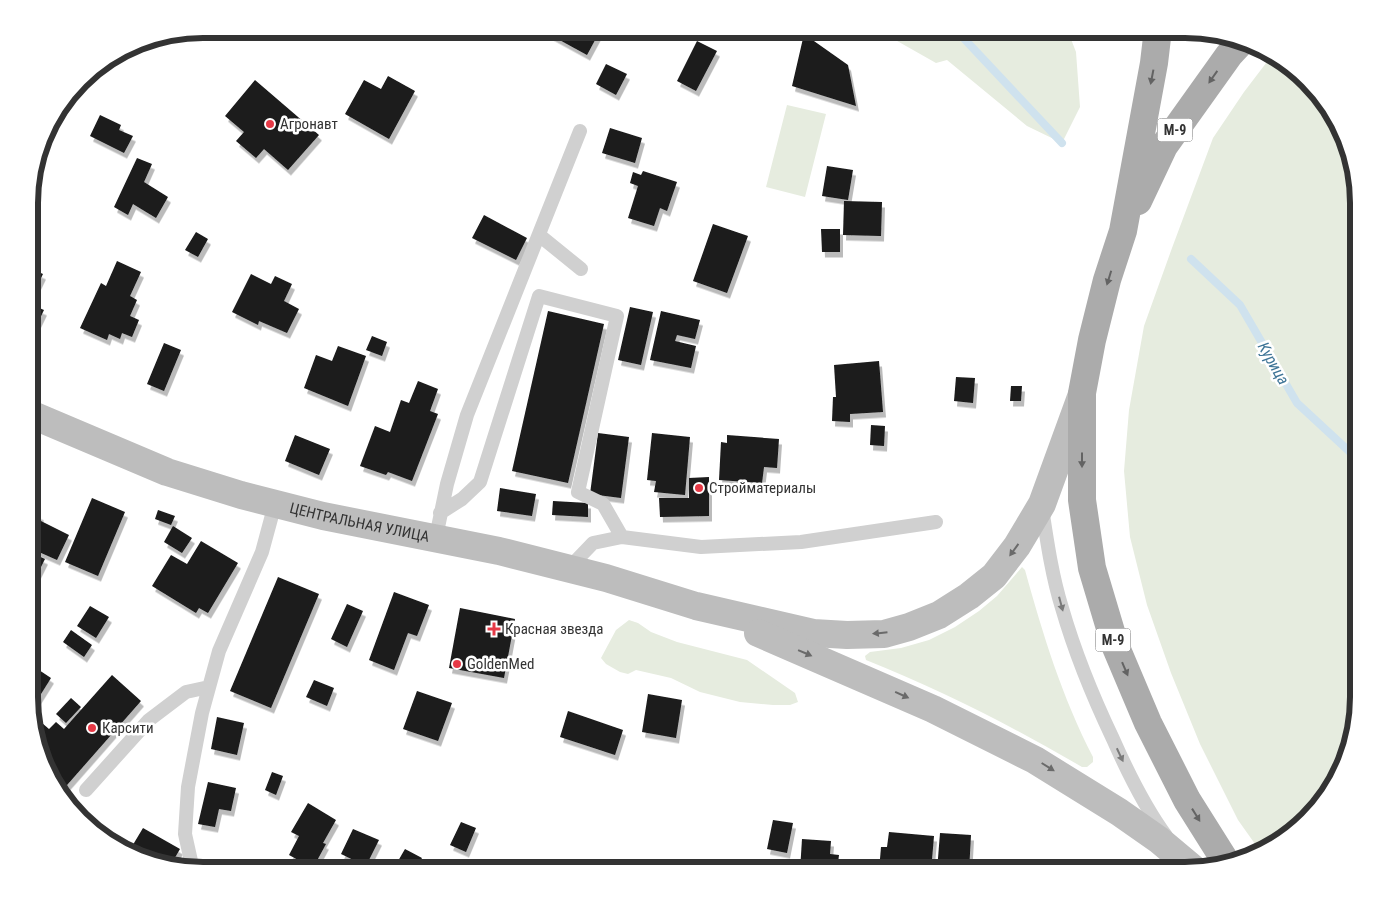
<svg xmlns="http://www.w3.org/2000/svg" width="1387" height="900" font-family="'Roboto Condensed',sans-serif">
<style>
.green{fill:#e6ecdf}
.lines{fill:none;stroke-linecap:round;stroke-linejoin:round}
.stream{stroke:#cfe2ee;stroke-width:8}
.building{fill:#1a1a1a;filter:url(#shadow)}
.service{stroke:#d0d0d0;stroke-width:14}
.secondary{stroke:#bdbdbd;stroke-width:28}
.primary{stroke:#ababab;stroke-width:28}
.oneway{fill:#636363}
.oneway2{fill:#6a6a6a}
.oneway3{fill:#7a7a7a}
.poi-dot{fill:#e63946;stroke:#fff;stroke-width:2}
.labels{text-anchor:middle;stroke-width:5;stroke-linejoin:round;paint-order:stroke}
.shield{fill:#fff;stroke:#707070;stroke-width:1}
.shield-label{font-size:14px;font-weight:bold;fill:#333}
.poi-label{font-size:15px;fill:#333;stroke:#fff;text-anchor:start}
.street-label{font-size:15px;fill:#333;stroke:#fff}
.water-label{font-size:16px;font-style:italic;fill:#3f7597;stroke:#fff}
.rim{fill:none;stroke:#333;stroke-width:6}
</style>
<defs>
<filter id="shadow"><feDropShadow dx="3" dy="5.5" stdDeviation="0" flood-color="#0004"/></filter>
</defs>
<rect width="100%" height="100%" fill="#fff"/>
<!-- green -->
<path class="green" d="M876 29H1065L1069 34 1076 52 1080 107 1062 143 1027 126 947 60 936 63Z
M1273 54 1281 58 1335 116 1358 191V709L1329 794 1271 848 1260 851 1238 820 1200 744 1171 673 1147 605 1130 537 1124 471 1129 410 1144 326 1172 248 1213 138 1244 92Z
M787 105 826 114 805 197 766 187Z
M1022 567 1025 570C1043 635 1062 697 1093 757V762L1087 767H1082C1012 726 941 690 866 660L865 656 870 652 901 648 929 640 955 627 979 611 997 596Z
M629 620 638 623 651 632 677 642 747 660 795 693 798 702 790 705H773L740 702 700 692 671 678 636 670 628 674 620 672 606 664 601 658 616 630Z"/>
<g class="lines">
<!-- stream -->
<path class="stream" d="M955 29 1062 143
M1191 259 1240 305 1297 403 1351 453 1358 466"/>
</g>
<!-- building -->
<path class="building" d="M546 29H601L587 55 545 32Z
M804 34 848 65 856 106 792 86Z
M697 41 717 51 696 91 677 81Z
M606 64 627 74 616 95 596 84Z
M388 76 415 91 389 139 345 114 364 80 381 89Z
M255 80 319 135 288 170 264 149 256 158 236 141 244 132 225 116Z
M100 115 121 125 119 130 133 136 124 153 90 136Z
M610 128 642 138 635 163 602 153Z
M137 158 152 164 144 182 168 197 156 218 133 204 128 215 114 207Z
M827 166 853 170 848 200 822 196Z
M643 171 677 182 667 211 660 208 654 226 628 218 638 186 630 183 633 172 641 175Z
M844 201 882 202 881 236 843 235Z
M484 215 527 238 516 260 472 238Z
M713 224 748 236 727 293 693 281Z
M821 229H840V252H822Z
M196 232 208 239 198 257 185 250Z
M117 261 141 272 130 296 137 300 130 316 139 320 132 337 122 333 120 339 109 334 107 340 80 328 101 283 106 286Z
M30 268 43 274 30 301Z
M251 274 271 284 275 276 292 284 284 301 299 309 287 333 259 321 258 325 232 312Z
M30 304 44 310 30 339Z
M630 307 653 312 641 365 618 360Z
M548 311 604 324 568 483 512 471Z
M661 311 700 320 695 339 677 335 675 341 696 346 691 368 650 360Z
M372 336 387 342 382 356 366 350Z
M164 343 181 350 164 391 147 384Z
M338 346 366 356 348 406 304 388 316 355 332 361Z
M879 361 883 412 850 414V422L832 421 833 397H836L834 365Z
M956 377 975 378 973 403 954 401Z
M418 381 438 389 430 411 438 414 412 481 388 472 386 475 360 466 375 426 390 432 401 400 409 403Z
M1011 386H1022L1021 401H1010Z
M871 425 885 426 884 446 870 445Z
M598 433 629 437 621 498 590 494Z
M652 433 690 437 685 495 654 492 656 481 647 480Z
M295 435 330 449 319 475 285 461Z
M727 435 779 439 777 468 764 467 762 483 719 480 721 442 727 443Z
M709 477V516L660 517 659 498H689V478Z
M500 488 536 494 532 516 497 511Z
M92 498 125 512 98 576 65 562Z
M553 501 588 503V517L552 515Z
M30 510 41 515 39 520 69 535 57 560 30 548Z
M158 510 175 516 171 525 155 519Z
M173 526 192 538 182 553 164 542Z
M201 541 238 563 208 613 199 608 196 613 152 586 171 555 187 564Z
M30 552 45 559 37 575 30 572Z
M278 577 319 594 271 708 230 691Z
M394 592 429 605 417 636 408 633 394 670 369 660Z
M347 604 363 611 347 647 331 639Z
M90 606 109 617 96 638 77 626Z
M460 608 515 619 504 678 449 668Z
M71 630 92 645 84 657 63 642Z
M30 664 51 678 36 702 30 698Z
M112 675 141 701 60 793 52 785 42 755 46 750 38 742 44 735 37 730 42 723 49 729 56 722 64 729Z
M314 680 334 688 327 706 306 697Z
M417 691 452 703 438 741 403 729Z
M648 694 682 700 676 738 642 732Z
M71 698 81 707 66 723 56 714Z
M568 711 623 730 615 755 560 737Z
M217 717 244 723 237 755 211 749Z
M272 772 283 776 276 795 265 790Z
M208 782 236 788 231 811 219 809 215 827 198 824Z
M65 796 101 828 97 833 64 797Z
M308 803 336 820 323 843 326 844 313 868 289 855 299 836 291 832Z
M773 820 793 823 787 853 767 849Z
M461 822 476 828 466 852 450 845Z
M143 828 180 849 170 866 147 862 128 853Z
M353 829 379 840 366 866 341 854Z
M889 832 934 836 931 871H879L881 847H887Z
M940 833 971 835 969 871H937Z
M802 839 831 841 830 854 839 855 837 871H800Z
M405 849 422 858 415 871H399L394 868Z
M470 866 484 871H469Z
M990 867 1015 870V871H989Z"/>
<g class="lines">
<!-- service -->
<path class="service" d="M539 235 581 269
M1042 508C1047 541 1052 576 1062 608 1075 653 1093 697 1113 739 1128 773 1144 806 1166 836
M440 513 462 499 480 482 539 296 617 316 578 492 603 504 622 537
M436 537 447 484 467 415 580 131
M569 568 593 543 622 537 701 547 801 542 936 522
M86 790 149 720 186 692 209 687
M193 870 185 834 188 787 202 713 219 651 262 552 275 504"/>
<!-- secondary -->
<g class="secondary">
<path id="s1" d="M30 414 167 472 241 495 323 516 499 551 606 578 696 606 813 633 847 635 884 634 909 627 939 615 969 596 994 576 1017 546 1042 504 1081 397"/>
<path d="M758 633 933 709 1035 760 1119 812 1159 840 1196 871"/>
</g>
<!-- primary -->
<path class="primary" d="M1158 29 1154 63 1123 231 1107 280 1092 340 1082 393V500L1092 568 1115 645 1148 723 1187 800 1226 862
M1138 201 1164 146 1229 55 1243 40"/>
</g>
<!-- one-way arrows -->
<defs><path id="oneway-solid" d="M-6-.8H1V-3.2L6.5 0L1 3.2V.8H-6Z" transform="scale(1.25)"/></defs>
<g class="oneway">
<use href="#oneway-solid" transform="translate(1152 77) rotate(101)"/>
<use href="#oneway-solid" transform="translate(1213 77) rotate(125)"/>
<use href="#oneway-solid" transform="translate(1109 278) rotate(107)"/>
<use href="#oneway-solid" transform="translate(1082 460) rotate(90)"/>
<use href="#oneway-solid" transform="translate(1125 669) rotate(67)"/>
<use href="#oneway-solid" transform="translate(1196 815) rotate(58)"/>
</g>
<g class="oneway2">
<use href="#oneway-solid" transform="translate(1014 550) rotate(126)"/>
<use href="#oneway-solid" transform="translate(880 633) rotate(174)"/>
<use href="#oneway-solid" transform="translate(805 653) rotate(23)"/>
<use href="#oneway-solid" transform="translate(902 695) rotate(24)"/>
<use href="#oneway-solid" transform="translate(1048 767) rotate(32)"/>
</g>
<g class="oneway3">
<use href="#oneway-solid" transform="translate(1061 604) rotate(75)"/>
<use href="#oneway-solid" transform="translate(1120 755) rotate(65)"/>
</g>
<!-- markers -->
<g class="poi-dot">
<circle cx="270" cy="124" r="5"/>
<circle cx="699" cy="488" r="5"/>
<path d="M491.5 621.5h5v5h5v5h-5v5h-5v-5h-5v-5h5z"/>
<circle cx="457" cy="664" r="5"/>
<circle cx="92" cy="728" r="5"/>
</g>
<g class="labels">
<!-- shield labels -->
<g class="shield">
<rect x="1157.5" y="118.5" width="35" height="23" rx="4"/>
<rect x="1095.5" y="628.5" width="35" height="23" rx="4"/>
</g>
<g class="shield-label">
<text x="1175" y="135">М-9</text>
<text x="1113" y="645">М-9</text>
</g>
<!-- poi labels -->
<g class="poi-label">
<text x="280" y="129">Агронавт</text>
<text x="709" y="493">Стройматериалы</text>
<text x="505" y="634">Красная звезда</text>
<text x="467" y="669">GoldenMed</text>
<text x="102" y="733">Карсити</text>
</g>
<!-- street labels -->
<g class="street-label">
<text dy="5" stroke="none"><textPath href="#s1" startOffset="348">ЦЕНТРАЛЬНАЯ УЛИЦА</textPath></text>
</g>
<!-- water labels -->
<g class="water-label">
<text transform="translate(1274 363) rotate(60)" y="6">Курица</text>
</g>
</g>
<!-- crop -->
<path d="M0 0H1387V900H0ZM203 38H1185A165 165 0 0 1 1350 203V697A165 165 0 0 1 1185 862H203A165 165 0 0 1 38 697V203A165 165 0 0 1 203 38Z" fill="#fff" fill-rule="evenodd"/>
<path class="rim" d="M203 38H1185A165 165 0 0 1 1350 203V697A165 165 0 0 1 1185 862H203A165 165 0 0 1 38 697V203A165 165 0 0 1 203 38Z"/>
</svg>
